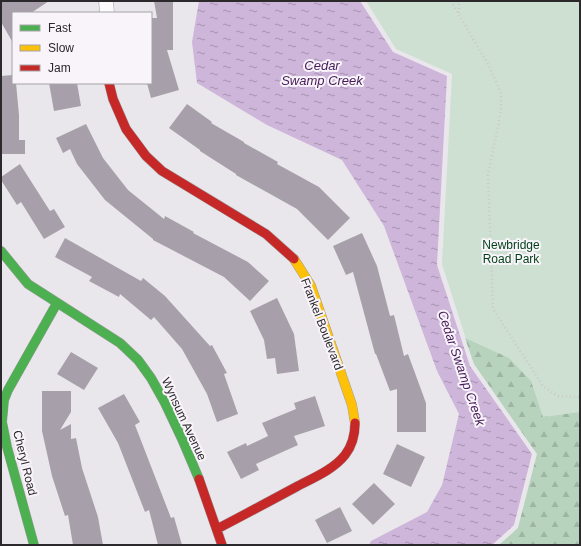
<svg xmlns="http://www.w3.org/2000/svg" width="581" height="546" font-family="Arial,sans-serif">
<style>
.green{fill:#cee0d2}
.forest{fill:url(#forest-firs)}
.water{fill:url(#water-ripples)}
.building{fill:#a7a0ab}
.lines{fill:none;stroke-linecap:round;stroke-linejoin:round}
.street-casing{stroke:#9f9da0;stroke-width:15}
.fast-casing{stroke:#9f9da0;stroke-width:10}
.slow-casing{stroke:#9f9da0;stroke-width:10}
.jam-casing{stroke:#9f9da0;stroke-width:10}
.path{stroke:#cac9ca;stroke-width:2.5;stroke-dasharray:1 3;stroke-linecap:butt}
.street{stroke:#fcfbfc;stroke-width:14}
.fast{stroke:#4caf50;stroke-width:9}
.slow{stroke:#ffc107;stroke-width:9}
.jam{stroke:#c62828;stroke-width:9}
.labels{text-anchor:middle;stroke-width:4;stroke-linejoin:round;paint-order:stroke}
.park-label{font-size:12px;fill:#013f16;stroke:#f8f4fa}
.street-label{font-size:12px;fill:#2b292c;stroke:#f8f4fa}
.water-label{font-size:13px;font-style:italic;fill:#471b59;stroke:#f8f4fa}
</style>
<defs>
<pattern id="forest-firs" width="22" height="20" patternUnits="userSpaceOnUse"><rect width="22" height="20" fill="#b8d3bd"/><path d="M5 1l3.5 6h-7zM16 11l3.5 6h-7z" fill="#9eb5a3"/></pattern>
<pattern id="water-ripples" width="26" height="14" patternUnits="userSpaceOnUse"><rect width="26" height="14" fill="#ceb5da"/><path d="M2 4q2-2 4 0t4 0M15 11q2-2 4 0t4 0" fill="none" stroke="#a793b1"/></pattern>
</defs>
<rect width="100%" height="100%" fill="#eae7ec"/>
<!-- green -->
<path class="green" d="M366 1H580V545H499L518 528 537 454 474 364 442 264 452 74 396 49Z"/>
<!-- forest -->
<path class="forest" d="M465 338 509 358 531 381 543 417 580 412V545H499L518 528 537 454 474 364Z"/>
<!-- water -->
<path class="water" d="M199 1H360L393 52 447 76 437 265 470 366 532 454 514 525 492 545H369L371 541 427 512 442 485 459 414 437 371 384 226 342 160 267 125 197 83 192 42Z"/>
<!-- building -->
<path class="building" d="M1 1H49L31 13H13V43L1 22Z
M154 1H173V50H167L179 90 151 98 147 83H151V18H157Z
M13 75V83H16L19 115V140H25V154H1V76Z
M49 83H77L81 106 54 111Z
M187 104 212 122 211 123 244 142V143L278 162 277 164 319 187 350 218 328 240 297 209 236 175V174L200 151V150L169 128Z
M86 124 103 158 128 190 164 219 165 216 194 232 193 233 248 262 269 281 250 301 224 277 153 240V239L105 200 77 164 70 149 63 153 56 138Z
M20 164 50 211 54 209 65 227 44 239 21 202 17 205 1 180V177Z
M362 233 377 266 390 316 394 315 404 356 408 354 426 403V432H397V389L390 391 376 354H375L353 272 346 275 333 246Z
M65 238 141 281 143 278 165 296 210 346 212 345 227 373 224 374 238 414 217 422 207 394 182 349 154 317 151 320 120 294 119 297 89 281 92 277 55 257Z
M277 298 294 334 299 371 277 374 275 358 267 359 264 340 250 311Z
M71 352 98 368 84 390 57 374Z
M42 391H71V412L60 430 71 424V439L76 438 82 468 98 517 103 545H73L68 515 65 516 52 476 42 431Z
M124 394 140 422 135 425 171 518 174 517 182 545H158L149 510 145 512 118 443 98 408Z
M315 396 325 426 294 436 298 445 256 464 259 470 241 479 227 452 246 443 247 446 268 436 262 423 296 409 294 403Z
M397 444 425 457 411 487 383 474Z
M374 483 395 504 373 525 352 504Z
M340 507 352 531 327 543 315 520Z"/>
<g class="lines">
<defs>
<path id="street" d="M106 1 107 13"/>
<path id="fast" d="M1 251 28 284 120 343 138 360 151 378 165 403 182 439 199 479
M34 545 7 447 2 422 4 400 8 390 57 303"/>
<path id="slow" d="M294 259 311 286 352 405 355 423"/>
<path id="jam" d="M109 83 113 99 126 129 146 156 162 171 266 234 294 259
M199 479 222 545
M217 529C244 515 270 501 296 487 313 478 333 470 345 455 352 446 355 434 355 423"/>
</defs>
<!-- street casing -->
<use href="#street" class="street-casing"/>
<!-- fast casing -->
<use href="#fast" class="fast-casing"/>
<!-- slow casing -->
<use href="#slow" class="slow-casing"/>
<!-- jam casing -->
<use href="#jam" class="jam-casing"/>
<!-- path -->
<path class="path" d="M451 1 489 66 501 93V111L488 175 493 309 543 386 558 396 580 397
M459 13V1"/>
<!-- street -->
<use href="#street" class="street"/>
<!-- fast -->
<use href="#fast" class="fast"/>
<!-- slow -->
<use href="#slow" class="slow"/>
<!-- jam -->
<use href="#jam" class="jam"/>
</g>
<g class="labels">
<!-- park labels -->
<g class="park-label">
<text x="511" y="249">Newbridge<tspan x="511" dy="14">Road Park</tspan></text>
</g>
<!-- street labels -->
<g class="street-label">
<text transform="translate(322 324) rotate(69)" y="4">Frankel Boulevard</text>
<text transform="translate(184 419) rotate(65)" y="4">Wynsum Avenue</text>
<text transform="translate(25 463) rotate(76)" y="4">Cheryl Road</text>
</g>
<!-- water labels -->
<g class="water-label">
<text x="322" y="70">Cedar<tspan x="322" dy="15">Swamp Creek</tspan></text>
<text transform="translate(462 368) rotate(71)" y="5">Cedar Swamp Creek</text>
</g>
</g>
<!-- border -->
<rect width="581" height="546" fill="none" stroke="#2b292c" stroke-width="4"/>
<!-- legend -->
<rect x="12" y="12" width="140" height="72" fill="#f8f4fa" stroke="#a6a3a8"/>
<rect x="20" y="25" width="20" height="6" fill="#4caf50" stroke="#a6a3a8"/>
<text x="48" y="32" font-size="12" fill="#2b292c">Fast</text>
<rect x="20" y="45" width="20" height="6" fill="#ffc107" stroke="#a6a3a8"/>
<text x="48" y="52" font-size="12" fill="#2b292c">Slow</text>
<rect x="20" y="65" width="20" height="6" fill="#c62828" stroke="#a6a3a8"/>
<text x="48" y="72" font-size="12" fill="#2b292c">Jam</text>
</svg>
